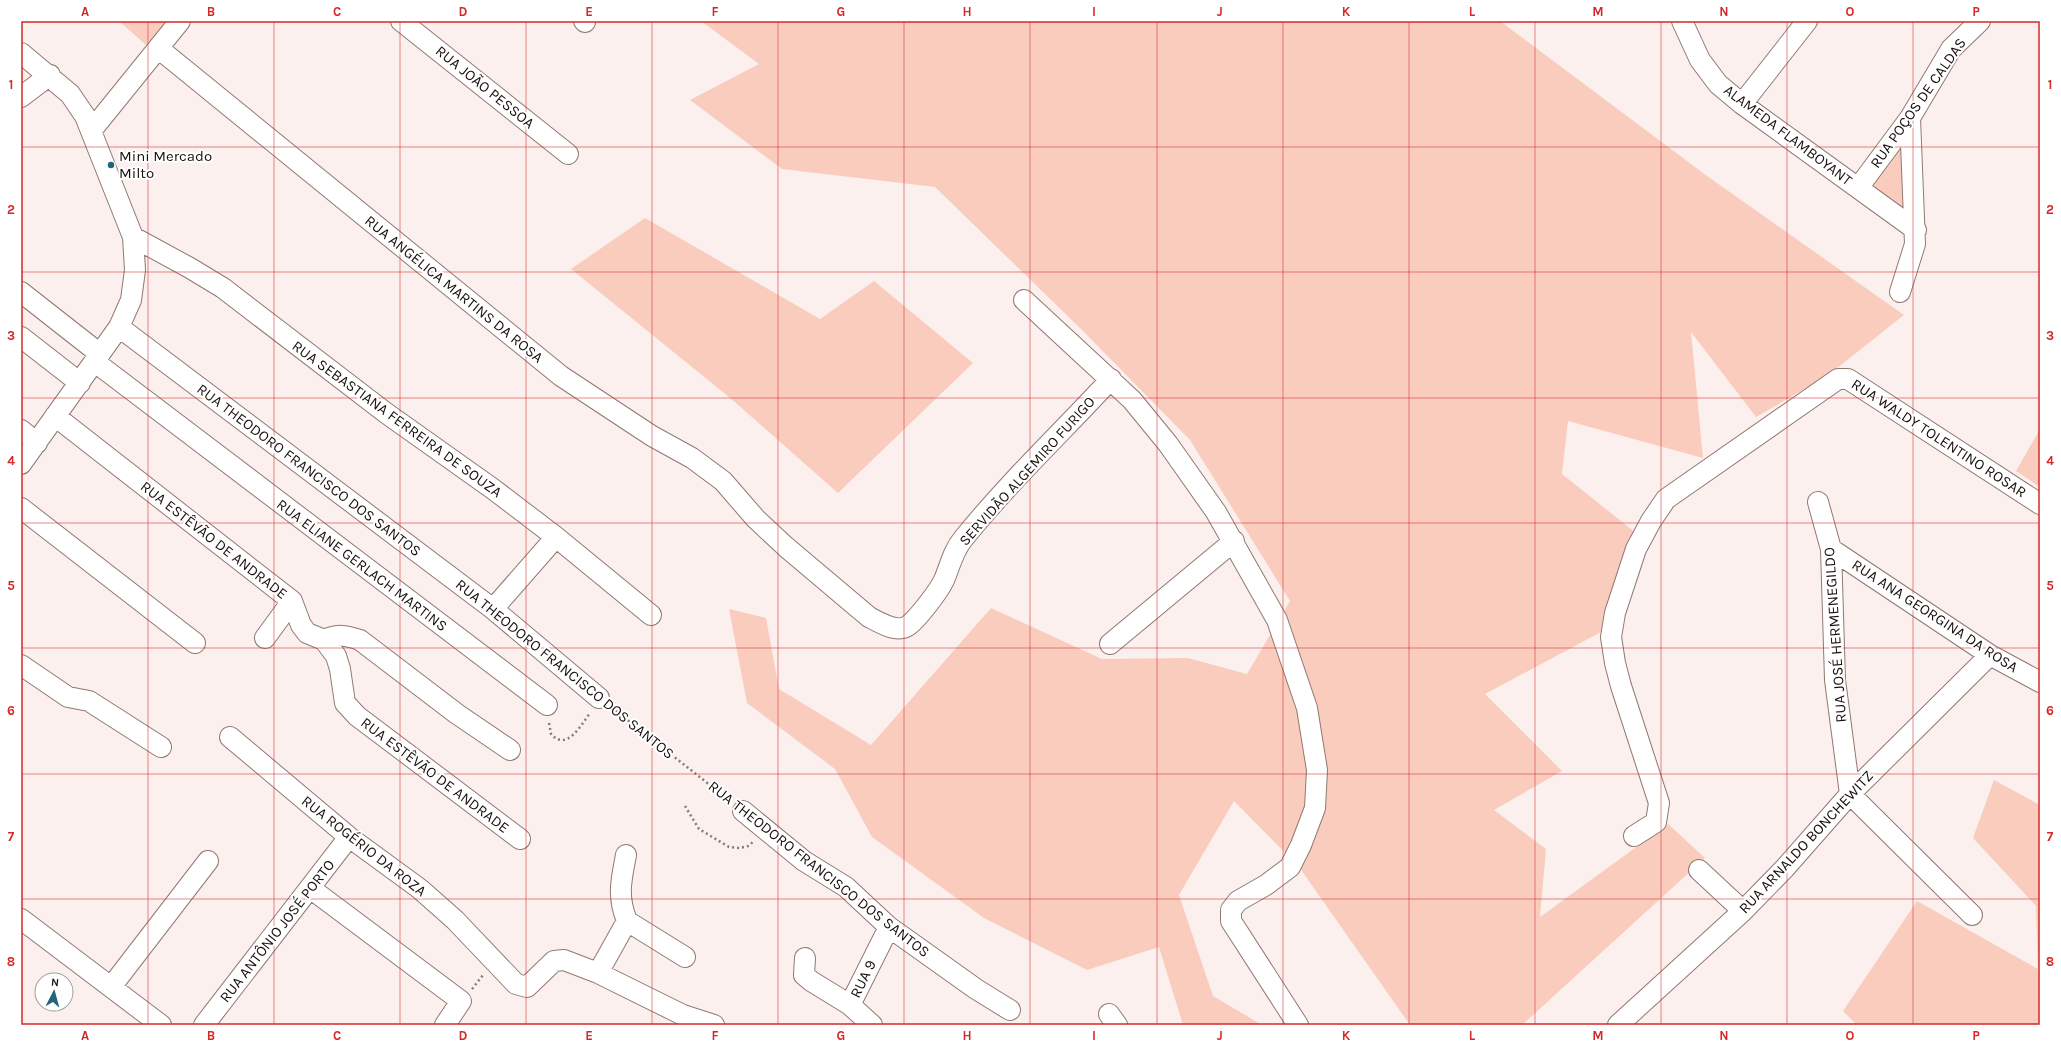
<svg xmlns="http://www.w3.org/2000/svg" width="2061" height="1046" font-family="Karla,sans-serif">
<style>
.green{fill:#faccbd}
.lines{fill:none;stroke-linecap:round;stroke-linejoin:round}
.minor-casing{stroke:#907971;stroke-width:22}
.path{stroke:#847a78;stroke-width:2.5;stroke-dasharray:2 3;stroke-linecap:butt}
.minor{stroke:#fff;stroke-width:20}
.grid{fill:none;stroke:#d62828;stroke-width:1;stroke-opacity:0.55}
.poi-dot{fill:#236478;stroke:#fff;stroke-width:1.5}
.labels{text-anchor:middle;stroke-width:4;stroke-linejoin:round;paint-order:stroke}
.street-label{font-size:15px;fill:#19100e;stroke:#fff}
.poi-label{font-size:15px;fill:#19100e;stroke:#fff;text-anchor:start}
.neatline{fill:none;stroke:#d62828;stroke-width:1.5}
.grid-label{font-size:13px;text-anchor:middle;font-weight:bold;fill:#d62828}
</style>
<rect width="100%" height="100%" fill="#fbf0ed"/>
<!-- green -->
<path class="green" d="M119 21H167L146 45Z
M701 21H1500L1707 176 1904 315 1827 376 1756 417 1691 332 1703 458 1568 421 1562 474 1636 533 1601 632 1485 694 1562 771 1494 810 1546 849 1540 917 1668 824 1705 858 1522 1025H1410L1299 867 1234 801 1179 895 1213 996 1262 1025H1183L1159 947 1087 970 984 918 872 837 835 769 747 703 729 609 766 618 779 689 871 745 991 608 1102 659 1188 658 1247 674 1290 601 1190 440 1083 331 935 187 782 169 690 100 759 64Z
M1903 141 1909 216 1870 187Z
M645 218 820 319 874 281 973 363 838 493 729 397 571 269Z
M2040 429V487L2016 471Z
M1994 780 2040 805V1025H1857L1843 1011 1917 901 2038 969 2036 906 1973 838Z"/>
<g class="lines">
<defs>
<path id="minor" d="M401 21 568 154
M584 21 585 22
M1682 21 1700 60 1718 84 1742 104 1916 230
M158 48 561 376 652 436 692 458 723 481 756 519 786 547 869 617C880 623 898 634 909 625 918 618 939 591 944 580 950 566 953 551 963 539 1008 483 1062 432 1111 379
M21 53 70 94 85 116 133 237 135 270 131 300 119 327 21 464
M21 97 50 75
M1742 104 1807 21
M91 131 180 21
M1858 188 1910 118 1951 49 1980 21
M133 237 190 268 223 288 386 413 493 489 556 537 651 615
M21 292 100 354
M1900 292 1915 244 1910 118
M1024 300 1132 400 1168 444 1216 512 1277 620 1307 708 1317 770 1315 808 1301 845 1290 867 1266 885 1238 901 1231 910V921L1298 1025
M119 327 493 609 599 698
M21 337 80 383
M95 362 547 705
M55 416 292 601 301 625 307 633 324 640 336 656 340 669 345 703 357 716 520 839
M21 430 37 443
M1818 502 1831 549 1835 680 1850 794 1972 915
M21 508 195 643
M1831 549 1990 655 2040 682
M493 609 556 537
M265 638 292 601
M324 640C338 634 345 635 360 640L457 714 510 750
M1110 644 1234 541
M21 665 68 697 89 701 161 747
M230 737 349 837 420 889 455 920 516 984 527 987 554 961 564 960 598 973 683 1015 714 1025
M743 811 804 861 846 887 889 927 976 989 1010 1010
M1634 836 1656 822 1659 803 1621 686 1615 663 1611 637 1615 613 1636 549 1651 521 1666 499 1838 379H1848L2040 504
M1699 870 1743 911
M310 888 461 1001 445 1025
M21 919 161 1025
M627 921 685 957
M805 958 804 975 811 981 850 1005
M598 973 627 921C617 896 621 881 626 855
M111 987 208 861
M1109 1014 1117 1025
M204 1025 349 837
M872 1025 850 1005 889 927
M1618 1025 1743 911 1785 868 1850 794 1990 655"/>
</defs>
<!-- minor casing -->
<use href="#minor" class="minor-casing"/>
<!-- path -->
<path class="path" d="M612 708 729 800
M549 723 551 734C567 752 581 725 590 713
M685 806 699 829 729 847 740 848 748 846 753 842
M472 989 483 975"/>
<!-- minor -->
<use href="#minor" class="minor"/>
</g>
<!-- grid -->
<path class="grid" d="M148 21V1025M274 21V1025M400 21V1025M526 21V1025M652 21V1025M778 21V1025M904 21V1025M1030 21V1025M1157 21V1025M1283 21V1025M1409 21V1025M1535 21V1025M1661 21V1025M1787 21V1025M1913 21V1025M21 147H2040M21 272H2040M21 398H2040M21 523H2040M21 648H2040M21 774H2040M21 899H2040"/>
<!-- markers -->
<circle class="poi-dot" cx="111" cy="165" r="4"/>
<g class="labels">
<!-- street labels -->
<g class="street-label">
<text transform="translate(485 87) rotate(39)" y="5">RUA JOÃO PESSOA</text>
<text transform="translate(1918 103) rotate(-55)" y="5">RUA POÇOS DE CALDAS</text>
<text transform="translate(1788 135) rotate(37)" y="5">ALAMEDA FLAMBOYANT</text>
<text transform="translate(454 289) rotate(39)" y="5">RUA ANGÉLICA MARTINS DA ROSA</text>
<text transform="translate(397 419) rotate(36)" y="5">RUA SEBASTIANA FERREIRA DE SOUZA</text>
<text transform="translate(1939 438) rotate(33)" y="5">RUA WALDY TOLENTINO ROSAR</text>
<text transform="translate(309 470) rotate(37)" y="5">RUA THEODORO FRANCISCO DOS SANTOS</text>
<text transform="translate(1027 471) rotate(-48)" y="5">SERVIDÃO ALGEMIRO FURIGO</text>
<text transform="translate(214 540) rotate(38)" y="5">RUA ESTÊVÃO DE ANDRADE</text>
<text transform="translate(362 565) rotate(37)" y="5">RUA ELIANE GERLACH MARTINS</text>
<text transform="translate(1935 616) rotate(33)" y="5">RUA ANA GEORGINA DA ROSA</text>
<text transform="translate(1835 635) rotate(-94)" y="5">RUA JOSÉ HERMENEGILDO</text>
<text transform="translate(565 669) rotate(39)" y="5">RUA THEODORO FRANCISCO DOS SANTOS</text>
<text transform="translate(435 775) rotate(37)" y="5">RUA ESTÊVÃO DE ANDRADE</text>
<text transform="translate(1806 842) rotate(-47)" y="5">RUA ARNALDO BONCHEWITZ</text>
<text transform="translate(364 846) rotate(38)" y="5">RUA ROGÉRIO DA ROZA</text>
<text transform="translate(819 869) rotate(38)" y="5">RUA THEODORO FRANCISCO DOS SANTOS</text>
<text transform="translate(277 931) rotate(-52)" y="5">RUA ANTÔNIO JOSÉ PORTO</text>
<text transform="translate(863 979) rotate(-64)" y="5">RUA 9</text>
</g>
<!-- poi labels -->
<g class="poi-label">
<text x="119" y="161">Mini Mercado<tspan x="119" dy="17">Milto</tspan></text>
</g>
</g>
<!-- border -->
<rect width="2061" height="1046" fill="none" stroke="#ffffff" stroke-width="44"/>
<!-- north arrow -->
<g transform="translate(54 992) rotate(6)"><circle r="19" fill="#ffffff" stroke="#a39f9f"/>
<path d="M0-3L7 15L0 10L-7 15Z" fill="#236478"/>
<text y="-6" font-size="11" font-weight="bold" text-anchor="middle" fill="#19100e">N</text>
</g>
<rect x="22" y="22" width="2017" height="1002" class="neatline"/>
<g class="grid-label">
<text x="85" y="16">A</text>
<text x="211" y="16">B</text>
<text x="337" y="16">C</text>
<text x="463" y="16">D</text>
<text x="589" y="16">E</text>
<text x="715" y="16">F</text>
<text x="841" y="16">G</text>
<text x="967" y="16">H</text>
<text x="1094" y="16">I</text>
<text x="1220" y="16">J</text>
<text x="1346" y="16">K</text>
<text x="1472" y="16">L</text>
<text x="1598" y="16">M</text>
<text x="1724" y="16">N</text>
<text x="1850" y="16">O</text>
<text x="1976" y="16">P</text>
<text x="11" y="89">1</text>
<text x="2050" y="89">1</text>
<text x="11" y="214">2</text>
<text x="2050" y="214">2</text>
<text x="11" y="340">3</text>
<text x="2050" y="340">3</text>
<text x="11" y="465">4</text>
<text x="2050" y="465">4</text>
<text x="11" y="590">5</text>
<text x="2050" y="590">5</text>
<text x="11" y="715">6</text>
<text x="2050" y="715">6</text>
<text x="11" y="841">7</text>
<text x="2050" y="841">7</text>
<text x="11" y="966">8</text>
<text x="2050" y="966">8</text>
<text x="85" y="1040">A</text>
<text x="211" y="1040">B</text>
<text x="337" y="1040">C</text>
<text x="463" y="1040">D</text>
<text x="589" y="1040">E</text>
<text x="715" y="1040">F</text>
<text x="841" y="1040">G</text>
<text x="967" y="1040">H</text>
<text x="1094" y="1040">I</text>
<text x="1220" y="1040">J</text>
<text x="1346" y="1040">K</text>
<text x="1472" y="1040">L</text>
<text x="1598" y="1040">M</text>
<text x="1724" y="1040">N</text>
<text x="1850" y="1040">O</text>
<text x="1976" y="1040">P</text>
</g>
</svg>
